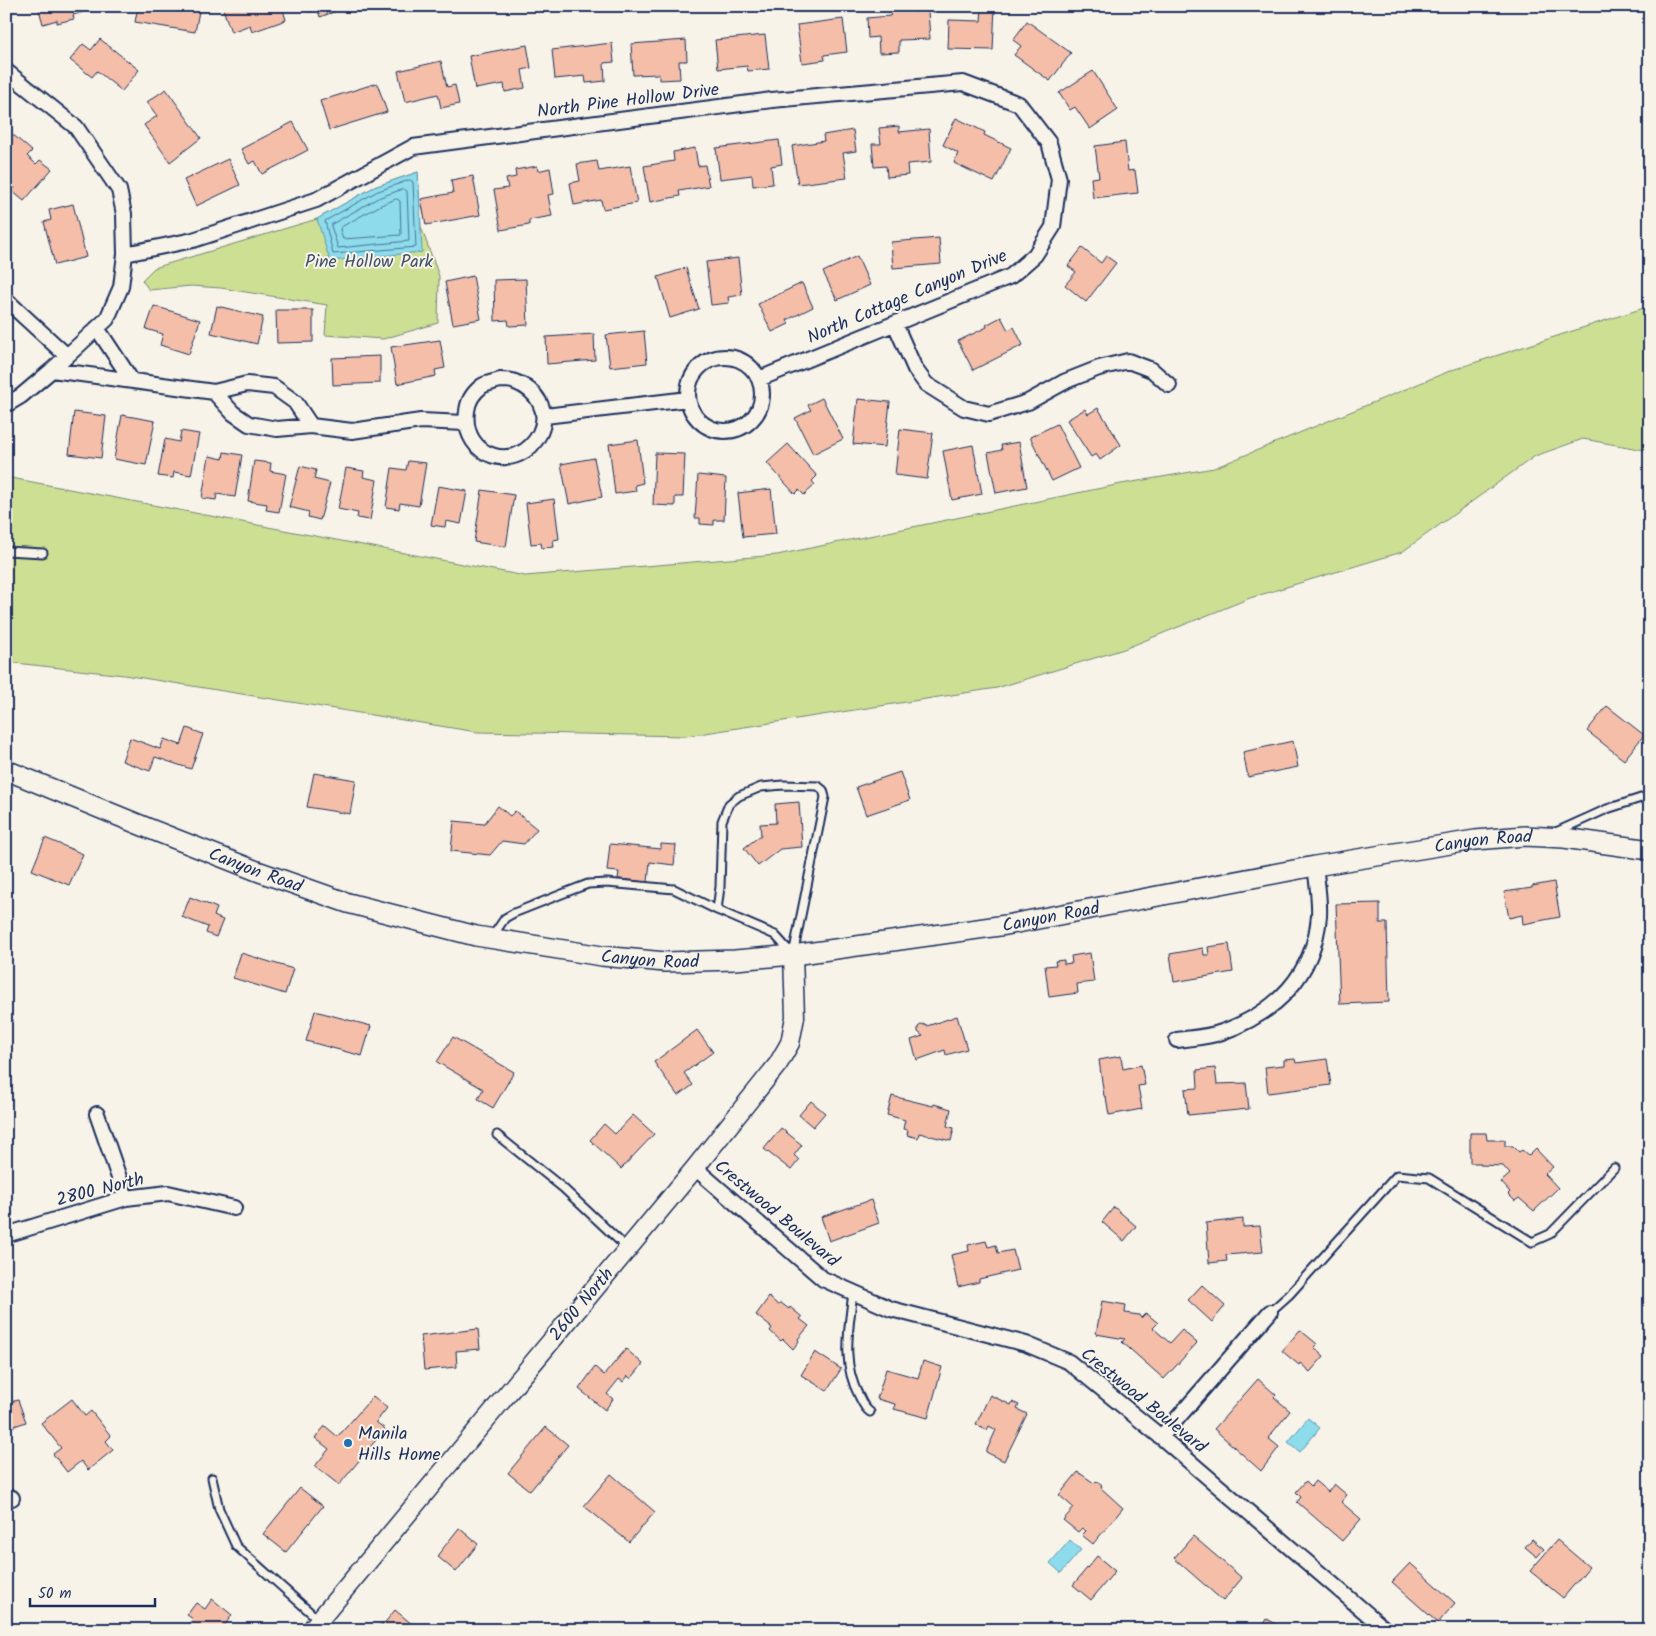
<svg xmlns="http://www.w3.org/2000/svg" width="1656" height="1636" font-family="Kalam,sans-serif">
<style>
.green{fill:#cddf93;stroke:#748778}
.water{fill:#8ddbeb;stroke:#5f96b3}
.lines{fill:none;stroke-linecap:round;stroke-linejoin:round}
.shore{stroke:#497496;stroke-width:1}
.building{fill:#f4bea8;stroke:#1b2f5e}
.service-casing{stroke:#1b2f5e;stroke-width:11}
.minor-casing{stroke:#1b2f5e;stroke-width:18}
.tertiary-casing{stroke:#1b2f5e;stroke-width:21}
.secondary-casing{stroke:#1b2f5e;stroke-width:22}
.service{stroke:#f7f3e8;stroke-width:7}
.minor{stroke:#f7f3e8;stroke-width:14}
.tertiary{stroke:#f7f3e8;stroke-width:18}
.secondary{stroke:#f7f3e8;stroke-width:19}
.poi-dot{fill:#1f6fb2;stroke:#f7f3e8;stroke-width:2}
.labels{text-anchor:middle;stroke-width:4;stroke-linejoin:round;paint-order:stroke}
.street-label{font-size:18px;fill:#1b2f5e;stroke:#f7f3e8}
.park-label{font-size:18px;fill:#3f5269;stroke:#f7f3e8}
.poi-label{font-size:18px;fill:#1b2f5e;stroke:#f7f3e8;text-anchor:start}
</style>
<rect width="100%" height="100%" fill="#f7f3e8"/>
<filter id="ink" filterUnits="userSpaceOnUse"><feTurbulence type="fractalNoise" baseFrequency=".02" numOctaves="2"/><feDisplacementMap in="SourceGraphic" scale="10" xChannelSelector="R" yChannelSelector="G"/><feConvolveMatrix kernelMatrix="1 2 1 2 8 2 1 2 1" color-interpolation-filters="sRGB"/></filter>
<g filter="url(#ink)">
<!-- green -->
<path class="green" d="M418 172 421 227 439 276 438 323 383 339 325 335 327 305 221 288 191 286 149 290 142 280 154 268 317 219 374 187Z
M1650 306V451L1583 439 1535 456 1402 552 1250 598 1124 649 997 688 686 736 477 732 124 675 6 662V477L525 576 777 555 1121 484 1214 468 1452 370Z"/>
<!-- water -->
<path class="water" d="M418 172 422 252 330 261 317 219 374 187Z
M1308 1418 1320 1428 1300 1452 1288 1442Z
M1070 1540 1081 1550 1061 1573 1050 1563Z"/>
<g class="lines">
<!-- shore -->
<path class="shore" d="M410 180 413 182 416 247 333 254 325 221 376 192Z
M404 189 407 191 409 241 338 248 331 226 332 224 378 198Z
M397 199 400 201 401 235 343 239 340 230 341 227 381 205Z"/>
</g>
<!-- building -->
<path class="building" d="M38 6H87L88 11 73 15 74 19 57 23V20L43 24Z
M138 6H200L195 32 135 22Z
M222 6H282L286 20 252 32 250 25 231 32Z
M307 6H350L320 17 318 10 309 12Z
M896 6H913V12L928 11 930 39 899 40V52L879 53 878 37 868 38 867 18 890 16 892 10H896Z
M982 6H995L993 50 948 49 949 20 981 21Z
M843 19 847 52 824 55 825 60 802 63 797 25Z
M1027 21 1071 53 1050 81 1014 55 1021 46 1013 40Z
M765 35 769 69 748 71 747 66 718 69 715 40Z
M100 39 139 70 122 91 97 71 92 77 70 60 83 44 91 50Z
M686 40 687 61H679L680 79 659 80V74L633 75 631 44Z
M612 43 614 62 604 63 605 81 586 83 585 76 555 79 552 50Z
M527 45 531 68 522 70 525 88 505 92 504 84 475 89 469 56Z
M441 61 447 87 455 85 459 104 441 108 438 94 405 102 398 71Z
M1093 71 1118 110 1090 129 1075 107 1070 110 1059 93Z
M377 83 387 112 329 130 320 101Z
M166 89 201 138 170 162 144 125 157 116 147 102Z
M956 118 985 132 984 135 1011 148 994 182 954 163 958 153 943 145Z
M293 122 308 150 262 174 255 161 249 164 241 149Z
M899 126V132L929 129 931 162 907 164 908 175 887 177 886 166 874 167 872 144H881L879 128Z
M853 130 856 151 843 153 847 178 798 184 792 146 824 141 823 135Z
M11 133 32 151 27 156 36 164 40 160 52 169 24 201 12 191 15 188 7 181 6 182V138Z
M779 140 782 164 771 166 773 184 753 186 752 175 720 179 716 148Z
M1125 142 1128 171 1135 170 1138 193 1093 198 1091 178 1099 177 1095 146Z
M695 148 698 166 705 165 709 186 679 191 680 196 650 202 644 166 674 161 673 152Z
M228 159 240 185 196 206 184 180Z
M597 161 599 171 630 166 637 203 603 209 601 200 574 205 570 183 580 181 577 164Z
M537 166 538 171 550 168 554 194 548 195 552 216 529 220V225L501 230 494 190 508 188 506 179 516 177 515 170Z
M473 176 480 215 426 225 421 199 453 193 451 180Z
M73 204 86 257 55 265 44 222 51 220 49 210Z
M939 238 941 264 893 268 891 242Z
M1082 248 1101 263 1106 256 1116 263 1086 302 1065 285 1076 272 1068 266Z
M857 256 870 285 837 300 823 272Z
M738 258 742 295 728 297 729 303 711 305 706 262Z
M686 268 699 309 670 318 658 277Z
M473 276 481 319 453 324 445 282Z
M526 279 528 325 509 326 508 320 495 321 494 280Z
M802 283 813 307 787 320 789 324 772 332 758 304Z
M154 306 200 320 189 354 160 345 163 334 146 329Z
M217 306 263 317 257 344 211 333Z
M276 310H313V342L277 343Z
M1001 317 1008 330 1014 327 1023 345 973 370 958 341 987 327 986 325Z
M644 331 647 363 610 367 606 335Z
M594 334 595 360 547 364 546 337Z
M440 340 445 368 435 370 436 376 397 384 391 347Z
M380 356V383L333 385 332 358Z
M822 398 843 439 813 454 795 418 811 410 808 405Z
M858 399 890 402 885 447 853 444Z
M1098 408 1121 445 1100 460 1096 454 1091 457 1067 420 1085 409 1088 414Z
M74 412 106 416 101 458 69 454Z
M122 415 155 421 146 465 114 459Z
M1057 424 1079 468 1052 481 1030 437Z
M900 429 933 433 927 479 895 475Z
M181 431 199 434 191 475 174 472 173 478 158 476 165 439 179 442Z
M638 440 643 483 635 485 636 491 615 494 609 444Z
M1019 442 1027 487 996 493 988 453 1002 450 1001 445Z
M788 444 817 476 812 481 815 485 804 495 799 490 795 494 767 463Z
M973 445 982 494 952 500 943 451Z
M224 452 242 455 235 497 217 494 216 500 202 498 209 456 223 459Z
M655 453 685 454 683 497H675V506L653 505Z
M594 458 602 497 569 504 561 464Z
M254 461 271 463 270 471 286 474 279 512 266 510 267 504 248 501Z
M408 461 426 463 419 506 400 503 399 509 386 507 392 468 406 470Z
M300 466 316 470 314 479 330 483 320 520 308 517 309 512 289 507Z
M346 468 364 471 363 477 377 480 370 520 357 518 358 513 338 509Z
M698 475 726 478 724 520H714V525L700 524V518H695Z
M438 486 467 491 461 524 446 521 445 527 431 525Z
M771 489 776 534 743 537 738 493Z
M482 490 514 495 506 547 474 542Z
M554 499 559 539 553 540 554 547 542 548 541 543 531 544 526 503Z
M1607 706 1644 735 1624 760 1587 731Z
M187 728 203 734 191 769 155 757 150 771 122 761 130 738 160 749 164 739 181 745Z
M1293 741 1298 767 1248 777 1243 752Z
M900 772 910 800 866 815 856 787Z
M314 773 356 780 350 814 307 807Z
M799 802 802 847 780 849 758 866 744 848 761 835 760 824 776 823 775 804Z
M498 806 510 816 515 811 537 829 524 844 502 841 490 855 451 851 454 821 484 824Z
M45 838 83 854 69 885 32 870Z
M610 844 661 849V844L676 845 674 865 650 862 648 882 618 879 619 872 607 871Z
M1554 882 1560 917 1523 924 1522 915 1509 918 1504 892 1532 888V886Z
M190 897 217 908 214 916 223 920 216 937 206 933 208 927 182 917Z
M1380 903V923H1387L1389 1002 1340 1004 1336 904Z
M1229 944 1233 972 1174 982 1170 954 1203 948 1204 955H1209L1208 947Z
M241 953 293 969 285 994 233 978Z
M1090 953 1094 982 1077 984 1078 993 1049 997 1045 966 1056 965 1055 961 1064 960V964L1072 963 1071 956Z
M315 1011 371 1026 362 1056 306 1041Z
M957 1016 967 1049 946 1055 945 1050 917 1060 911 1040 923 1036 918 1032V1027L922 1024 927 1026Z
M697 1030 713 1052 684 1073 693 1085 678 1096 654 1062Z
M453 1037 514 1072 493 1108 478 1099 483 1089 437 1062Z
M1121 1056 1123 1069 1141 1065 1145 1085 1138 1086 1142 1109 1109 1115 1106 1097 1104 1096 1099 1060Z
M1295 1059 1296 1063 1327 1059 1331 1085 1268 1093 1265 1067 1284 1065V1060Z
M1215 1068 1217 1084 1246 1083 1249 1109 1188 1115 1185 1089 1198 1088 1197 1070Z
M892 1096 933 1106 934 1104 951 1109 947 1126 954 1128 951 1141 919 1133 918 1138 907 1135 908 1130 903 1129 905 1120 887 1115Z
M811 1101 825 1113 813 1127 799 1115Z
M633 1115 654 1134 621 1169 590 1140 604 1124 615 1134Z
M781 1128 802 1145 794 1155 799 1160 791 1170 764 1149Z
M1470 1133H1486L1487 1140H1505V1146H1513L1519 1152 1522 1150 1529 1156 1536 1149 1553 1167 1545 1174 1558 1188 1534 1211 1519 1198 1515 1201 1508 1194 1510 1192 1501 1182 1510 1174 1503 1166 1480 1165V1163H1470Z
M871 1200 879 1223 829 1241 821 1217Z
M1114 1207 1136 1226 1124 1241 1102 1222Z
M1243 1219V1227L1260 1226 1263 1252 1226 1255 1227 1261 1209 1263 1206 1223Z
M986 1241 988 1247 996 1245 998 1253 1013 1250 1018 1270 979 1279V1282L958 1287 951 1255 969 1251 968 1245Z
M1202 1285 1225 1306 1212 1322 1188 1300Z
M769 1297 778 1305 781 1303 789 1309 790 1307 802 1317 800 1319 809 1326 798 1339 799 1341 793 1349 783 1339 781 1341 770 1331 772 1328 756 1315Z
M1102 1301 1126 1305 1125 1313 1139 1315 1141 1318 1146 1313 1158 1323 1153 1328 1170 1343 1182 1330 1197 1343 1164 1379 1122 1342 1125 1339 1096 1334Z
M478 1329 480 1349 456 1351 457 1367 424 1370 421 1336Z
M1300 1330 1317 1344 1314 1347 1324 1356 1310 1372 1300 1363 1299 1365 1282 1351Z
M626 1349 643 1364 631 1379 628 1376 623 1382 619 1379 607 1394 613 1399 605 1410 579 1389 595 1367 604 1375Z
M815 1352 841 1369 827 1391 801 1375Z
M923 1361 942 1367 928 1418 894 1409 895 1404 877 1399 886 1369 918 1378Z
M1258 1379 1276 1395 1274 1397 1290 1411 1268 1438 1279 1447 1261 1471 1214 1429Z
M990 1395 1011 1405 1012 1402 1019 1405 1017 1409 1027 1414 1004 1461 986 1452 996 1430 989 1426 987 1430 976 1424Z
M373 1396 387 1408 376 1422 385 1429 339 1485 315 1466 329 1449 315 1438 325 1426 337 1436 342 1432Z
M72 1399 85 1416 91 1411 111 1436 106 1441 113 1450 88 1470 81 1461 67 1472 53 1454 61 1448 41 1423Z
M18 1400 26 1422 6 1429V1403Z
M546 1427 568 1445 530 1491 508 1473Z
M1078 1472 1094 1483 1096 1481 1102 1486 1101 1488 1123 1508 1093 1544 1082 1535 1086 1531 1082 1528 1078 1532 1063 1520 1074 1508 1059 1495Z
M611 1474 655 1512 629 1542 584 1506Z
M1306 1481 1311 1486 1315 1481 1328 1492 1334 1484 1347 1495 1341 1502 1361 1519 1342 1541 1297 1502 1301 1497 1296 1492Z
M300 1488 323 1506 286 1552 263 1534Z
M459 1528 478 1544 456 1572 437 1556Z
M1193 1536 1242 1578 1223 1601 1174 1558Z
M1532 1539 1544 1549 1537 1557 1525 1547Z
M1557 1540 1589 1567 1563 1598 1530 1571Z
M1097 1556 1115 1571 1091 1600 1073 1585Z
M1410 1563 1455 1603 1438 1623 1392 1582Z
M212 1599 232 1615 221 1630H187L185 1628 193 1619 187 1615 196 1603 205 1609Z
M395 1610 413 1625 409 1630H376L382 1623 383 1625Z
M1267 1619 1287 1630H1261Z
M1641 1625 1646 1630H1636Z
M1006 1626 1033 1627V1630H1006Z"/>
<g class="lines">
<defs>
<path id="service" d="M6 551 43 553
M783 785 818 786 823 790 825 797 793 955 775 935 717 910 720 887 722 821 729 804 739 796 749 792 761 787Z
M1556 832 1607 809 1650 795
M492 937 505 918 514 913 572 890 588 884 607 883 674 889 717 910
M497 1135 563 1188 627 1248
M853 1292C849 1329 841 1362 859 1396 862 1402 864 1408 870 1412
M1270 1312 1289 1295 1397 1175 1429 1178 1532 1242 1550 1234 1614 1168
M212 1478 219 1509 236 1546 319 1620"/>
<path id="minor" d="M6 71 76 127 119 190 124 214 125 254 121 287 107 319 52 370 21 396 6 405
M125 254 193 240 316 200 413 147 772 100 963 83 1019 104 1049 143 1059 179 1053 227 1035 255 1011 276 759 379
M6 300 67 356
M895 324 915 369 926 384 964 408 989 414 1028 402 1066 381 1099 368 1128 361 1152 370 1169 385
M97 328 132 381
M688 394a37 37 0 1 1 74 0a37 37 0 1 1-74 0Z
M52 370 214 392 247 384 274 387 295 402 311 426
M500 380C505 380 511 380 515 382 537 390 550 411 540 433 519 475 461 459 467 411 468 401 474 392 482 386 487 383 495 382 500 380Z
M214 392 233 413 249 424 277 429 311 426 352 431 421 421 465 423
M545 416 688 399
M1177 1040C1192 1038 1209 1037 1222 1032 1276 1013 1314 975 1319 916 1320 900 1317 883 1315 866
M97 1114 126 1198
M695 1168 823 1279 891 1309 1026 1344 1069 1362 1161 1437 1386 1630
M6 1235 126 1198 168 1193 234 1208
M1161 1437 1270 1312
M6 1497 12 1498"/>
<path id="tertiary" d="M311 1630 695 1168 778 1064 790 1043 795 1017 793 955"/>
<g id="secondary">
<path id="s1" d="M6 770 150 829 257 871 348 903 476 936 602 956 665 962 735 960 793 955 1006 925 1315 866 1475 840 1525 836 1564 838 1650 850"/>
</g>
</defs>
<!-- service casing -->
<use href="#service" class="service-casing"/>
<!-- minor casing -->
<use href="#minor" class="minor-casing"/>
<!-- tertiary casing -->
<use href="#tertiary" class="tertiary-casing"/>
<!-- secondary casing -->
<use href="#secondary" class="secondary-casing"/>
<!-- service -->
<use href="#service" class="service"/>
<!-- minor -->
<use href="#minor" class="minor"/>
<!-- tertiary -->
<use href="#tertiary" class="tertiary"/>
<!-- secondary -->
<use href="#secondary" class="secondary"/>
</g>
</g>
<!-- markers -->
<circle class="poi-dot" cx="348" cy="1443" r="5"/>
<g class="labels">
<!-- street labels -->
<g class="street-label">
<text transform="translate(628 100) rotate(-7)" y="6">North Pine Hollow Drive</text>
<text transform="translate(907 296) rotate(-23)" y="6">North Cottage Canyon Drive</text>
<text dy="6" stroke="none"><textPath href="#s1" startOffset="1518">Canyon Road</textPath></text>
<text dy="6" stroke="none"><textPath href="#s1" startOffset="269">Canyon Road</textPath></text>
<text dy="6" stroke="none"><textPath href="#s1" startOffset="1079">Canyon Road</textPath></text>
<text dy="6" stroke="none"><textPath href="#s1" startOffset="675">Canyon Road</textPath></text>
<text transform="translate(100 1189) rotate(-14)" y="6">2800 North</text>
<text transform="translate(777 1213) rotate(40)" y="6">Crestwood Boulevard</text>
<text transform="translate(581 1304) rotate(-50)" y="6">2600 North</text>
<text transform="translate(1144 1400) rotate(39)" y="6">Crestwood Boulevard</text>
</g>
<!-- park labels -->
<g class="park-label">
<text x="369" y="267">Pine Hollow Park</text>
</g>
<!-- poi labels -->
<g class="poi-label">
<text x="358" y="1439">Manila<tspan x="358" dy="21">Hills Home</tspan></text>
</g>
</g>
<!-- margin -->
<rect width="1656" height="1636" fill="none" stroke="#f7f3e8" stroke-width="25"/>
<rect x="12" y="12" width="1631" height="1611" fill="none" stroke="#1b2f5e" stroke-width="2" filter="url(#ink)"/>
<!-- scale -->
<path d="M30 1598v8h125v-8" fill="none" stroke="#1b2f5e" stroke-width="2.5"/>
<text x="38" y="1598" font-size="15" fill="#1b2f5e" stroke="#f7f3e8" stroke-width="4" paint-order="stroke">50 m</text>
</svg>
